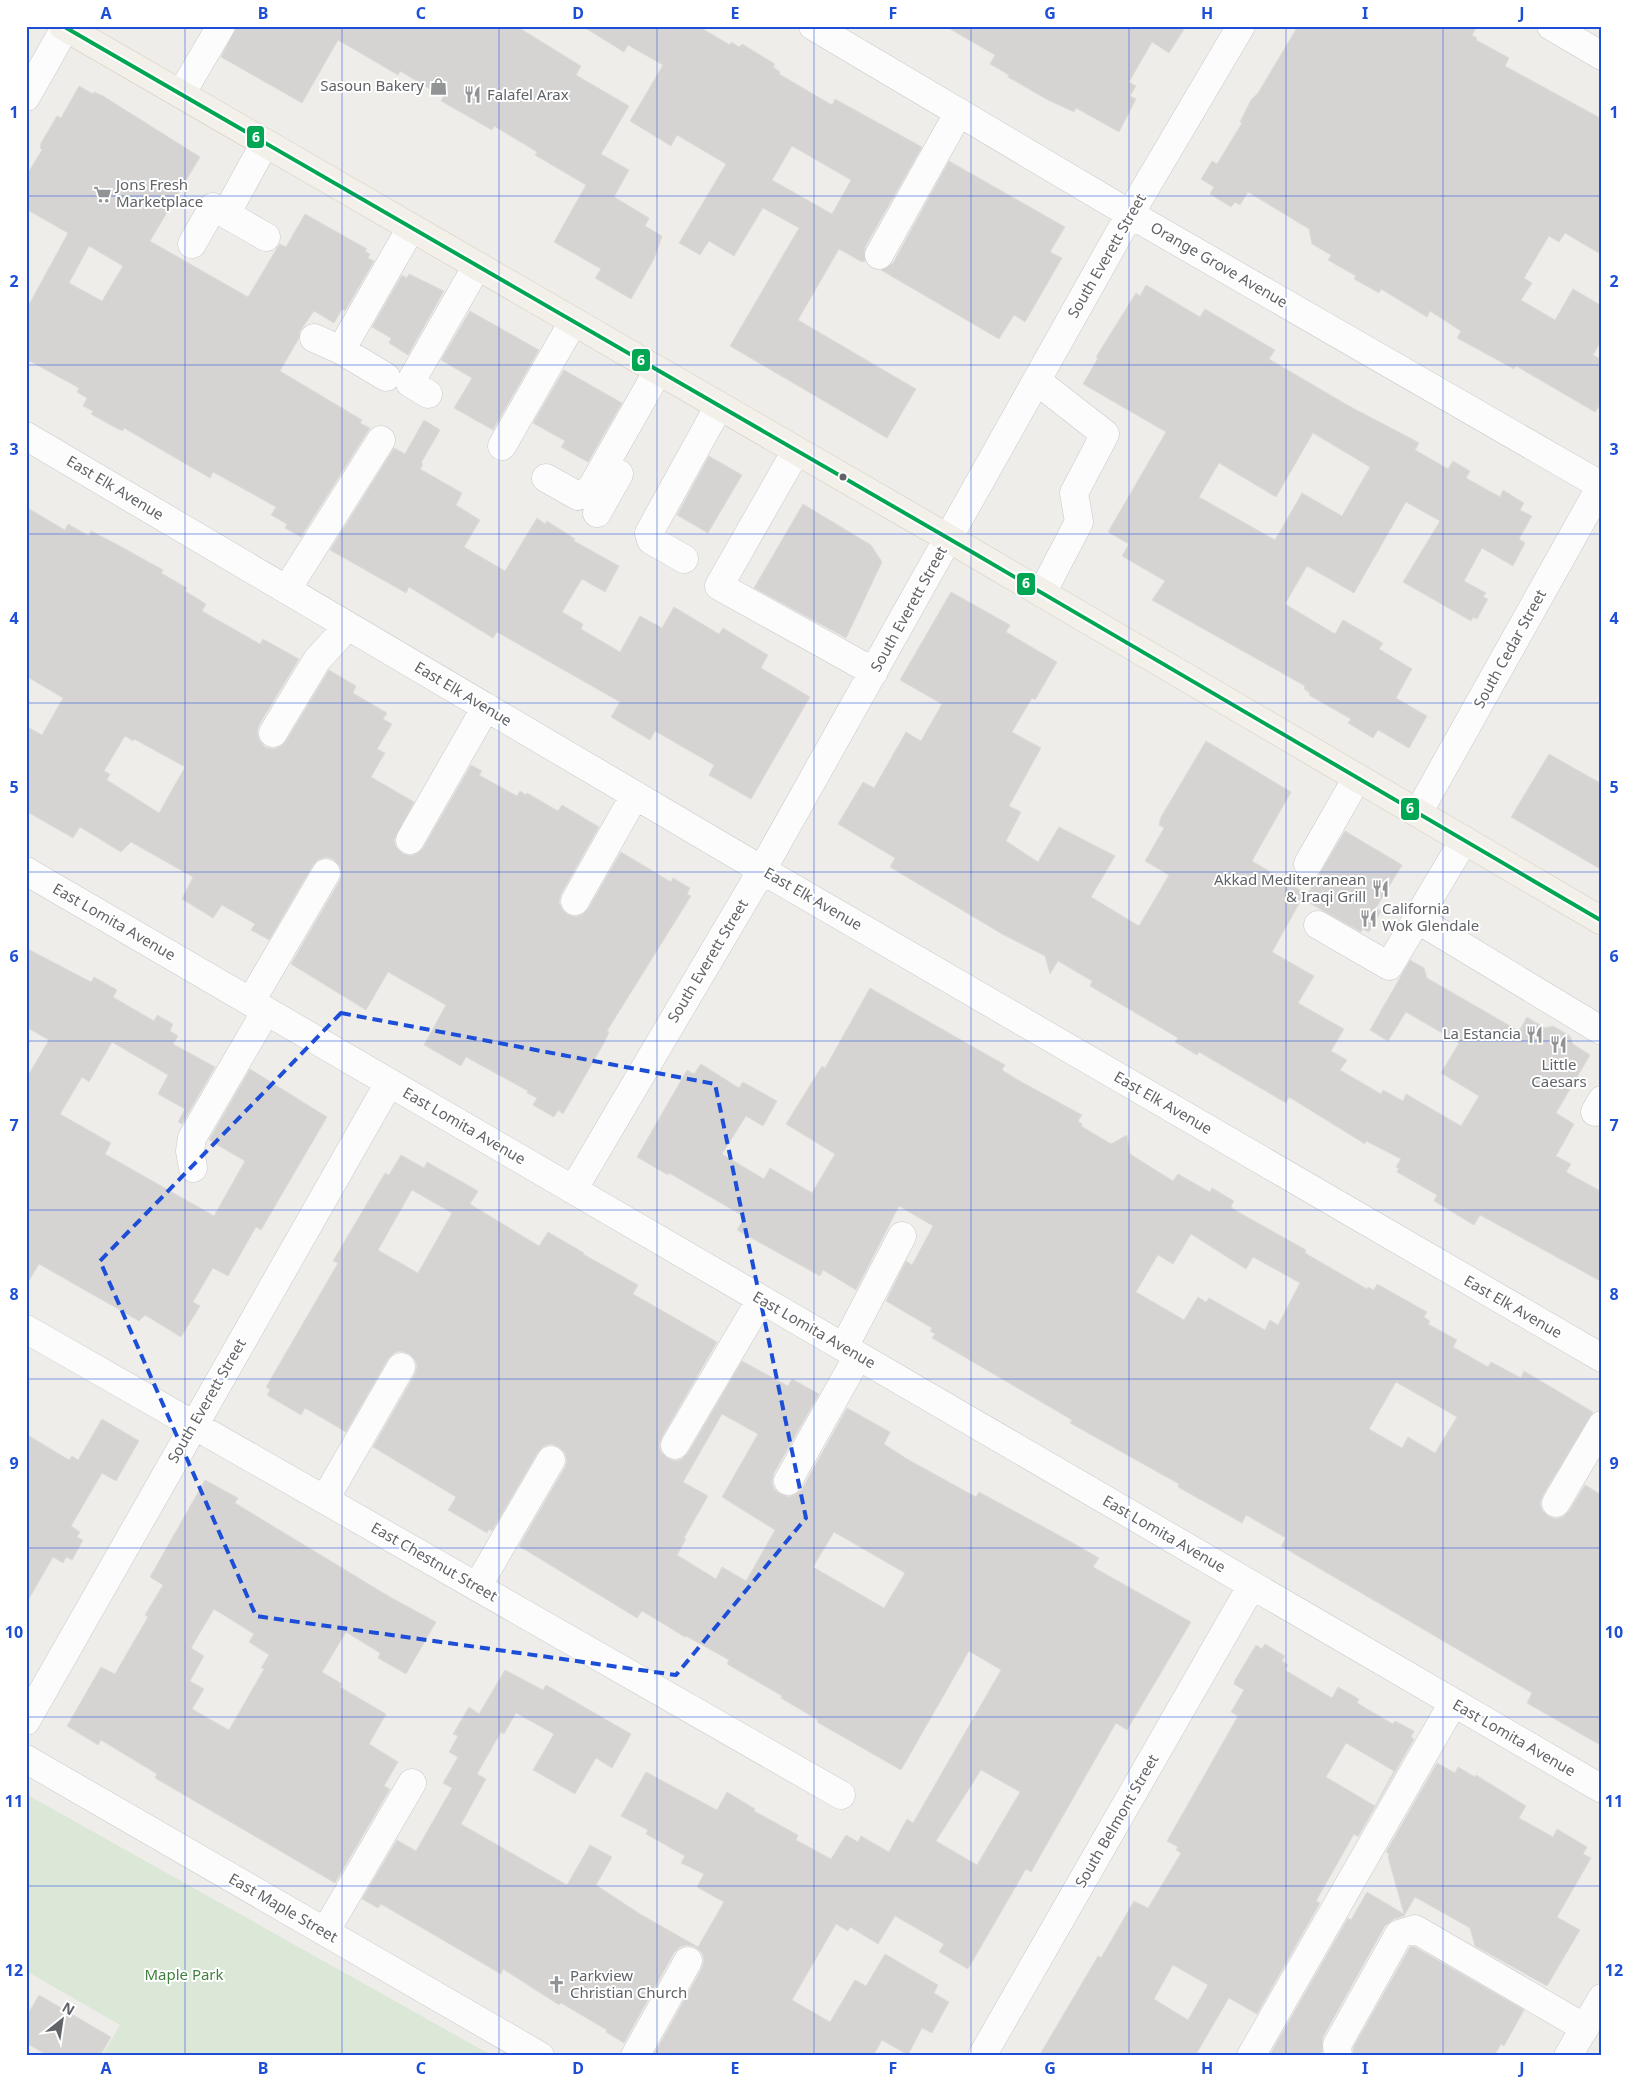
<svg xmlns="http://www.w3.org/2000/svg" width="1628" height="2082" font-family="'Noto Sans',sans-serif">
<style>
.green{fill:#dbe8d7}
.building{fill:#d6d4d3;stroke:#dedcd9;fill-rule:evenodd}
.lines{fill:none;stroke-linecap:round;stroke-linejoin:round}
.minor-casing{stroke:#c9c9c9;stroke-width:29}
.major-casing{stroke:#d4cabb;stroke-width:29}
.minor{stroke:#fdfcfc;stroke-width:28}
.major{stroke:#f3f0ea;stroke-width:28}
.bus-1-casing{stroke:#fff;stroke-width:8}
.bus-1{stroke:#00a651;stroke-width:4}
.marked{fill:none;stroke:#1d4ed8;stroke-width:4;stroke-dasharray:10 6;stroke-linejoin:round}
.grid{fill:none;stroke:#1d4ed8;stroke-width:1;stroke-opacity:0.55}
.bus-dot{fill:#606367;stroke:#fff;stroke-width:2}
.labels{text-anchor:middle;stroke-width:4;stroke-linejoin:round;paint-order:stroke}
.poi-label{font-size:15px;fill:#606367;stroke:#fff;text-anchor:start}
.street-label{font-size:15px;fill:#606367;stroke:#fff}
.park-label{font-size:15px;fill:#407f3e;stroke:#fff}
.line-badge{stroke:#fff;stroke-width:2}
.badge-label{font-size:14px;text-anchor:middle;font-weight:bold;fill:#fff}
.neatline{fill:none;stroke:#1d4ed8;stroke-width:2}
.grid-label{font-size:16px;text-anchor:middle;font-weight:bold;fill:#1d4ed8}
</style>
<rect width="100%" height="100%" fill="#efedea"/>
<!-- green -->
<path class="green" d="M26 1794 493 2056H102L120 2025 26 1971Z"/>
<!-- building -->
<path class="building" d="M237 26H516L581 66 576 75 629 106 601 154 629 170 614 197 649 218 645 226 662 236 654 259 631 299 595 278 601 269 554 242 586 185 535 155 537 152 494 126 492 130 441 101 443 97 400 71 398 75 338 40 302 103 221 57Z
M582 26H698L730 45 731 42 739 47 742 44 775 64 773 67 780 72 779 74 832 105 835 99 922 147 865 247V261L862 262 839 249 798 320 916 389 887 438 730 346 799 228 763 208 734 256 709 241 700 255 679 243 726 164 677 135 671 146 630 121 663 65 628 45 624 52ZM792 146 851 180 832 214 772 180Z
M945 26H1186L1169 53 1152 42 1129 82 1136 86 1130 96 1136 99 1119 132 1076 108 1074 112 1046 99 1008 77 1009 75 990 64 995 55Z
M1298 26H1477L1472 35 1477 38 1476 40 1509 58 1505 66 1602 119V255L1565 233 1559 242 1549 236 1524 278 1532 283 1521 300 1555 320 1573 289 1602 306V339L1593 355 1602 360V402L1595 412 1516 366 1514 369 1457 338 1461 331 1430 311 1427 317 1381 289 1379 293 1354 279 1356 276 1328 260 1331 255 1312 244 1309 229 1248 192 1240 205 1235 202 1231 207 1210 194 1214 187 1201 179 1212 161 1217 164 1242 123 1240 122 1251 100 1258 93Z
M79 86 93 94 94 92 103 96 200 157 150 241 248 297 277 248 280 244 286 247 305 214 367 249 365 251 370 254 368 258 374 261 345 311 342 309 334 323 314 311 300 331 299 338 280 371 362 420 360 423 370 428 301 537 285 528 287 524 271 515 276 507 213 472 210 478 124 428 123 431 116 428 91 414 93 411 83 406 87 398 77 392 79 388 26 359V310L68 233 26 209V176L42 150 40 148 41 143 57 116 61 118ZM89 246 123 266 102 301 69 283Z
M949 161 1065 227 1050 252 1062 258 1025 322 1014 315 999 339 881 270 893 263Z
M409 274 444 291 408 355 389 343 391 338 372 327 402 275 407 278Z
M1146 285 1200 317 1205 309 1275 350 1269 359 1349 406 1414 440 1419 443 1415 450 1448 469 1453 461 1470 471 1466 478 1500 497 1503 490 1524 503 1520 510 1532 516 1519 539 1525 543 1513 566 1482 548 1464 581 1486 593 1483 597 1488 599 1477 619 1473 617 1471 621 1403 582 1440 521 1406 502 1354 593 1307 566 1285 604 1335 634 1343 620 1383 643 1379 649 1412 669 1396 698 1427 716 1409 748 1378 730 1373 738 1348 723 1351 719 1309 695 1310 693 1304 689 1305 686 1152 600 1165 581 1122 556 1129 544 1108 532 1166 432 1083 384 1098 358 1096 357 1136 293 1140 296ZM1313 433 1370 467 1342 516 1302 493 1275 540 1199 497 1219 463 1276 497Z
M470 311 539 350 493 430 454 408 472 378 441 360Z
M564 370 622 403 588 462 561 447 565 441 533 423Z
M424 420 440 430 421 463 423 464 420 469 462 493 456 505 480 520 464 547 505 571 537 518 545 524 547 521 575 539 574 541 619 566 605 592 582 579 562 612 583 624 581 629 620 652 640 616 662 628 674 607 719 634 723 628 768 655 761 668 810 697 751 799 709 775 714 765 655 731 650 740 611 717 620 702 497 632 493 638 409 587 406 593 330 550 394 448 405 454Z
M709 456 742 475 708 533 677 515Z
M803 504 871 545 882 562 846 638 754 588Z
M26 507 65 530 68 524 89 536 91 531 118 545 163 570 161 573 187 588 185 591 206 604 202 611 260 644 263 639 299 659 259 725 257 732 259 740 265 747 273 749 281 746 286 741 329 670 356 686 353 693 387 713 383 719 392 724 377 749 385 753 371 777 414 802 394 840 396 847 402 853 411 856 418 853 423 848 471 765 482 771 479 775 517 796 520 791 526 795 527 793 558 811 562 805 599 827 561 894 559 902 562 909 567 914 576 917 583 914 588 909 621 852 671 882 673 878 690 888 687 894 691 896 607 1031 609 1032 604 1043 563 1114 558 1110 554 1117 533 1105 537 1098 527 1093 528 1091 466 1057 461 1066 424 1045 446 1005 388 972 366 1010 291 964 340 880 342 874 340 866 333 859 326 857 318 860 313 865 269 940 251 930 255 924 222 905 213 918 182 899 193 877 131 842 121 852 80 827 73 838 26 811V726L42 735 63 698 26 676ZM125 736 133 741 134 739 185 767 159 813 107 780 110 774 104 771Z
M951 592 1010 625 1006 632 1057 662 1035 700 1032 698 1012 732 1041 748 1009 806 1021 812 1006 841 1038 862 1059 827 1115 856 1091 897 1139 926 1169 875 1145 861 1164 828 1159 825 1161 817 1206 741 1291 792 1252 861 1305 893 1272 952 1314 976 1298 1003 1344 1029 1331 1051 1347 1060 1340 1070 1381 1094 1383 1090 1403 1101 1406 1094 1461 1126 1479 1096 1441 1073 1459 1043 1406 1012 1388 1041 1370 1030 1410 960 1424 968 1427 978 1519 1031 1527 1017 1545 1028 1553 1026 1570 1036 1573 1044 1590 1055 1556 1113 1574 1124 1556 1156 1571 1164 1566 1172 1602 1192V1282L1480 1215 1474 1225 1434 1201 1437 1195 1397 1172 1399 1168 1396 1167 1401 1159 1366 1141 1365 1144 1289 1097 1286 1103 1199 1052 1197 1055 1175 1042 1178 1038 1090 986 1092 981 1058 961 1050 974 1045 956 1002 934 890 867 895 858 838 824 863 782 874 788 906 732 921 741 942 704 900 680Z
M1549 754 1602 784V870L1511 817Z
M1345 831 1402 865 1376 908 1381 911 1369 932 1363 929 1361 932 1304 900Z
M26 948 91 982 94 977 117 990 113 997 154 1021 157 1015 173 1024 170 1031 178 1036 173 1044 215 1067 182 1124 178 1122 185 1109 158 1094 168 1075 112 1042 89 1082 82 1077 60 1114 111 1143 105 1154 214 1216 245 1161 209 1140 250 1069 327 1117 261 1230 256 1227 228 1276 213 1268 193 1302 200 1306 181 1337 145 1315 139 1321 39 1264 26 1286V1079L49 1040 26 1027Z
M870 988 1005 1065 1002 1070 1018 1080 1082 1115 1078 1121 1082 1124 1081 1126 1111 1144 1127 1135 1130 1154 1173 1181 1178 1174 1210 1192 1212 1188 1234 1201 1231 1206 1233 1209 1306 1250 1305 1253 1367 1289 1368 1287 1374 1290 1377 1284 1427 1312 1424 1317 1430 1321 1428 1324 1457 1340 1453 1347 1488 1367 1491 1362 1521 1378 1524 1371 1593 1412 1543 1495 1540 1503 1542 1510 1548 1516 1556 1519 1563 1517 1569 1511 1585 1485 1602 1495V1746L1527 1703 1532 1693 1281 1546 1286 1538 1246 1515 1242 1523 1178 1487 1179 1484 1070 1423 1072 1420 932 1338 935 1334 930 1331 932 1328 886 1301 906 1261 912 1265 933 1226 899 1206 856 1290 823 1270 820 1276 737 1230 745 1217 669 1173 668 1175 637 1157 687 1070 694 1074 701 1064 739 1088 743 1082 777 1101 763 1126 746 1116 722 1154 764 1179 770 1168 812 1193 835 1154 786 1124 822 1066 825 1068ZM1191 1234 1246 1269 1253 1257 1300 1283 1278 1325 1270 1320 1265 1330 1209 1298 1206 1302 1198 1297 1184 1320 1136 1292 1158 1255 1173 1264ZM1396 1382 1457 1417 1435 1453 1408 1437 1402 1448 1369 1429Z
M401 1155 424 1168 427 1162 478 1191 470 1204 539 1246 548 1232 584 1253 583 1254 638 1285 633 1294 717 1342 662 1437 659 1445 661 1452 667 1458 675 1461 682 1459 688 1453 742 1361 788 1386 792 1379 819 1394 774 1473 772 1482 774 1489 780 1494 789 1497 796 1494 802 1489 847 1408 890 1432 884 1444 907 1459 976 1497 979 1492 1064 1538 1099 1558 1093 1567 1191 1622 1127 1730 1116 1723 1031 1872 1026 1869 968 1969 939 1952 944 1944 895 1916 878 1944 850 1927 848 1931 836 1924 792 2000 830 2022 855 1980 866 1986 885 1954 938 1985 934 1993 949 2002 932 2033 922 2028 908 2055 882 2040 873 2056H653L702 1968 704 1960 702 1953 695 1947 687 1945 680 1947 674 1953 624 2043 606 2032 607 2030 561 2003 559 2005 503 1969 501 1974 381 1904 378 1908 362 1899 397 1840 416 1851 452 1788 443 1783 458 1757 449 1752 458 1736 453 1734 469 1707 479 1714 505 1670 543 1690 546 1685 631 1734 612 1768 596 1758 575 1794 533 1770 554 1734 516 1713 504 1734 501 1732 477 1774 486 1779 461 1824 567 1885 590 1845 612 1857 596 1885 640 1914 698 1947 724 1902 697 1887 704 1874 681 1863 685 1856 646 1834 648 1830 621 1816 646 1772 717 1810 727 1792 755 1809 754 1811 798 1835 796 1840 831 1859 846 1835 858 1842 861 1836 889 1852 907 1819 913 1823 1001 1670 969 1651 901 1770 817 1722 818 1720 781 1698 782 1696 727 1664 729 1660 686 1636 685 1637 642 1611 637 1618 519 1546 565 1467 567 1461 565 1453 559 1447 551 1444 544 1446 538 1452 492 1531 489 1529 487 1533 448 1510 456 1497 373 1447 415 1374 417 1366 415 1360 409 1354 400 1351 394 1353 388 1359 346 1432 305 1408 301 1415 267 1395 270 1390 266 1387 338 1263 333 1261 385 1173 389 1175ZM412 1190 452 1213 418 1273 378 1250ZM722 1414 758 1434 722 1497 775 1530 746 1581 722 1567 716 1579 677 1555 686 1539 684 1538 708 1496 683 1482ZM834 1532 905 1573 884 1608 813 1567ZM981 1770 1020 1792 977 1865 936 1841Z
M102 1419 139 1441 116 1481 102 1473 71 1526 80 1532 77 1537 83 1540 72 1560 66 1557 63 1563 53 1557 26 1604V1434L69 1460 72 1456 78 1460Z
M205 1480 238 1498 235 1503 390 1597 436 1622 406 1674 378 1658 380 1653 346 1632 322 1672 342 1684 340 1687 386 1714 369 1744 398 1762 384 1786 390 1789 335 1883 155 1778 157 1774 101 1740 98 1745 67 1726 101 1667 115 1674 148 1617 145 1615 163 1585 150 1577ZM214 1609 254 1634 249 1642 269 1655 261 1668 264 1669 229 1730 192 1709 204 1689 190 1681 204 1656 191 1648Z
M1265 1644 1285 1656 1282 1661 1288 1665 1285 1670 1332 1698 1338 1687 1359 1699 1357 1703 1393 1724 1395 1721 1414 1731 1411 1737 1414 1739 1358 1837 1354 1834 1316 1901 1320 1903 1257 2014 1229 1998 1195 2056H1039L1098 1956 1101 1958 1134 1901 1148 1908 1181 1853 1176 1850 1178 1847 1167 1841 1238 1716 1231 1712 1244 1690 1234 1684 1235 1680 1256 1645 1262 1649ZM1346 1743 1394 1771 1375 1806 1326 1777ZM1173 1965 1208 1985 1188 2020 1154 1999Z
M1437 1763 1455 1773 1458 1767 1475 1777 1476 1775 1526 1806 1519 1818 1553 1837 1557 1829 1587 1847 1583 1854 1591 1858 1557 1917 1580 1930 1547 1986 1475 1946 1470 1928 1415 1897 1404 1916 1394 1919 1385 1926 1323 2037 1322 2056H1269L1348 1918 1351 1920 1367 1892 1404 1914 1388 1857 1389 1854 1386 1852Z
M1413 1946 1524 2010 1504 2046 1501 2044 1494 2056H1353V2048L1410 1947Z
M39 1995 111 2037 100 2056H49L26 2043V2017Z"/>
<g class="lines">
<defs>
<path id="minor" d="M813 26 1130 214 1602 486
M1551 26 1602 56
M181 94 221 26
M26 97 65 28
M265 143 226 214 266 237
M192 244 213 207 226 214
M879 255 959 112
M314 338 341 350 386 377
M341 350 411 228
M1037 381 1105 434 1074 493 1079 522 1042 593
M428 394 410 383 477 266
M26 436 762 870 1602 1358
M502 446 573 322
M796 451 719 586 874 672
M546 478 578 496 591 489 658 371
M597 513 619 474
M684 559 651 540 649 533 719 406
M287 589 381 440
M273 733 317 660 348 626
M1418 813 1602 484
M410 840 486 707
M1308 864 1357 778
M26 871 1602 1789
M575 901 635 795
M1417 919 1602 1031
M1318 925 1389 966 1464 840
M251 1001 326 873
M1595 1112 1602 1100
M193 1168 190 1151 192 1138 266 1011
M573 1190 762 870 1130 214 1241 26
M26 1329 841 1795
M844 1347 902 1236
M675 1445 761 1299
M788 1481 858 1356
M325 1499 401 1367
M1556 1503 1602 1425
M477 1587 551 1460
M26 1721 389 1083
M26 1759 540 2056
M325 1932 412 1783
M635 2056 688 1961
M982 2056 1252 1585
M1251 2056 1453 1703
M1338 2056 1337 2045 1399 1934 1415 1929 1585 2028
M1568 2056 1602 1998"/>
<path id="major" d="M63 26 972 552 1602 921"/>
</defs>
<!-- minor casing -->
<use href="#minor" class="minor-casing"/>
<!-- major casing -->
<use href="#major" class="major-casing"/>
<!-- minor -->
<use href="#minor" class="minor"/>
<!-- major -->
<use href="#major" class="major"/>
<defs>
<path id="bus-1" d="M63 26 972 552 1602 921"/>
</defs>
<!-- bus-1 casing -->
<use href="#bus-1" class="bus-1-casing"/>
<!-- bus-1 -->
<use href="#bus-1" class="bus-1"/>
</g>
<!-- marked area -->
<path class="marked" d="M341 1013 715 1084 806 1518 676 1675 256 1616 100 1261Z"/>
<!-- grid -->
<path class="grid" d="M185 26V2056M342 26V2056M499 26V2056M657 26V2056M814 26V2056M971 26V2056M1129 26V2056M1286 26V2056M1443 26V2056M26 196H1602M26 365H1602M26 534H1602M26 703H1602M26 872H1602M26 1041H1602M26 1210H1602M26 1379H1602M26 1548H1602M26 1717H1602M26 1886H1602"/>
<!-- icons -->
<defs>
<symbol id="shop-bare" viewBox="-9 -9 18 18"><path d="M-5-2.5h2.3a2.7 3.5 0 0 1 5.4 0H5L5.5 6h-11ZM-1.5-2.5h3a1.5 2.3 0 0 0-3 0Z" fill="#929395" stroke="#fff" stroke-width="2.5" paint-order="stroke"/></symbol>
<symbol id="restaurant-bare" viewBox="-9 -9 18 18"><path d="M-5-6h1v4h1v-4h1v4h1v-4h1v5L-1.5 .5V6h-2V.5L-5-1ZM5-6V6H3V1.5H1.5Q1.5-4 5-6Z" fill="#929395" stroke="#fff" stroke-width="2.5" paint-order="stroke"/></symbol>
<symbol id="supermarket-bare" viewBox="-9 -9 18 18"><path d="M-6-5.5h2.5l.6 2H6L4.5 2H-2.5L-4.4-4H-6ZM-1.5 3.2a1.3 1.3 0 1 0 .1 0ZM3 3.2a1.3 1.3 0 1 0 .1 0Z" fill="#929395" stroke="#fff" stroke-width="2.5" paint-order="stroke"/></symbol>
<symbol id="church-bare" viewBox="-9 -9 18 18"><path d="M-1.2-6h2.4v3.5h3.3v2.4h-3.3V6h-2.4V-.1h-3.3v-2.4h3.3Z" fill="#929395" stroke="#fff" stroke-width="2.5" paint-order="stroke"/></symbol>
</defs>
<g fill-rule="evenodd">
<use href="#shop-bare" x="426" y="74" width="25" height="25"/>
<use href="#restaurant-bare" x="460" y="82" width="25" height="25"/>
<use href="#supermarket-bare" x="90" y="182" width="25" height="25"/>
<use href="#restaurant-bare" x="1368" y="876" width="25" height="25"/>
<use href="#restaurant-bare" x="1356" y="906" width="25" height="25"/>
<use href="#restaurant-bare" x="1522" y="1022" width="25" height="25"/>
<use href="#restaurant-bare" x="1546" y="1032" width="25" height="25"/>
<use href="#church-bare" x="544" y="1972" width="25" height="25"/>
</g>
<!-- markers -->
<circle class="bus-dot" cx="843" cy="477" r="4.5"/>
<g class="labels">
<!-- poi labels -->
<g class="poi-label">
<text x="424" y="91" text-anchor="end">Sasoun Bakery</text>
<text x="487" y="100">Falafel Arax</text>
<text x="116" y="190">Jons Fresh<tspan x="116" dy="17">Marketplace</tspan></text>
<text x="1366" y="885" text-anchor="end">Akkad Mediterranean<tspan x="1366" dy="17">&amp; Iraqi Grill</tspan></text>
<text x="1382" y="914">California<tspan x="1382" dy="17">Wok Glendale</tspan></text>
<text x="1521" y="1039" text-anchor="end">La Estancia</text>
<text x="1559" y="1070" text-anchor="middle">Little<tspan x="1559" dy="17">Caesars</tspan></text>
<text x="570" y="1981">Parkview<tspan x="570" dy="17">Christian Church</tspan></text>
</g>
<!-- street labels -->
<g class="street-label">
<text transform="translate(1107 256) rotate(-60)" y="5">South Everett Street</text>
<text transform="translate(1219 265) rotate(30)" y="5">Orange Grove Avenue</text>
<text transform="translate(115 488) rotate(31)" y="5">East Elk Avenue</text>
<text transform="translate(909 609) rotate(-61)" y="5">South Everett Street</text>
<text transform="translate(1510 649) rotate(-61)" y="5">South Cedar Street</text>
<text transform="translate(463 694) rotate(31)" y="5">East Elk Avenue</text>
<text transform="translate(813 899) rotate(30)" y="5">East Elk Avenue</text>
<text transform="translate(114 922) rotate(30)" y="5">East Lomita Avenue</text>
<text transform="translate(708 961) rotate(-59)" y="5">South Everett Street</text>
<text transform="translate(1163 1103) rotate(30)" y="5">East Elk Avenue</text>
<text transform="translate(464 1126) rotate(30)" y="5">East Lomita Avenue</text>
<text transform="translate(1513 1307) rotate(30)" y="5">East Elk Avenue</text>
<text transform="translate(814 1330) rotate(30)" y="5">East Lomita Avenue</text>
<text transform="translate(207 1401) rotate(-60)" y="5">South Everett Street</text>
<text transform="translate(1164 1534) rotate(30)" y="5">East Lomita Avenue</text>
<text transform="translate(434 1562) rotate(30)" y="5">East Chestnut Street</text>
<text transform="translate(1514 1738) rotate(30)" y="5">East Lomita Avenue</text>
<text transform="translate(1117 1821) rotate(-60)" y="5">South Belmont Street</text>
<text transform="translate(283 1908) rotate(30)" y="5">East Maple Street</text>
</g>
<!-- park labels -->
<g class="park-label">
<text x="184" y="1980">Maple Park</text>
</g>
</g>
<g class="line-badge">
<rect x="246" y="125" width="19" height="24" rx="5" fill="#00a651"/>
<rect x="631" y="348" width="20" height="24" rx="5" fill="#00a651"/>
<rect x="1016" y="572" width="20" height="24" rx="5" fill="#00a651"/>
<rect x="1400" y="797" width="20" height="24" rx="5" fill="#00a651"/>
</g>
<g class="badge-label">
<text x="256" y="142">6</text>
<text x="641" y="365">6</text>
<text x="1026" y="588">6</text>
<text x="1410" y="813">6</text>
</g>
<!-- border -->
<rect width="1628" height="2082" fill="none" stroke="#ffffff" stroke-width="55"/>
<!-- north arrow -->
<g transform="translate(62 2020) rotate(30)" stroke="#ffffff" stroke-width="4" paint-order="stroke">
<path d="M0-4L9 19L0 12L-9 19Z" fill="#606367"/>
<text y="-8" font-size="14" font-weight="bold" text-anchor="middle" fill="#606367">N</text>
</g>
<rect x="28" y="28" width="1572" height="2026" class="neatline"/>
<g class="grid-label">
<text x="106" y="19">A</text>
<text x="263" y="19">B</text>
<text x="421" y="19">C</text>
<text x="578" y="19">D</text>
<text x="735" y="19">E</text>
<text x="893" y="19">F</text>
<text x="1050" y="19">G</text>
<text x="1207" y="19">H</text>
<text x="1365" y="19">I</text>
<text x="1522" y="19">J</text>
<text x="14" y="118">1</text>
<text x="1614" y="118">1</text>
<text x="14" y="287">2</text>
<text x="1614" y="287">2</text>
<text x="14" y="455">3</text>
<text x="1614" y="455">3</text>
<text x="14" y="624">4</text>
<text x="1614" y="624">4</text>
<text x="14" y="793">5</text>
<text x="1614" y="793">5</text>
<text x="14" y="962">6</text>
<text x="1614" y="962">6</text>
<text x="14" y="1131">7</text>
<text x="1614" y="1131">7</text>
<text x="14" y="1300">8</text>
<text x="1614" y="1300">8</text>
<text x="14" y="1469">9</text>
<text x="1614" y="1469">9</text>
<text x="14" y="1638">10</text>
<text x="1614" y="1638">10</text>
<text x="14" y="1807">11</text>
<text x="1614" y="1807">11</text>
<text x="14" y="1976">12</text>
<text x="1614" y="1976">12</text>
<text x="106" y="2074">A</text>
<text x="263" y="2074">B</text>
<text x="421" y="2074">C</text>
<text x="578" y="2074">D</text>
<text x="735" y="2074">E</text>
<text x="893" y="2074">F</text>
<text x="1050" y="2074">G</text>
<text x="1207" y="2074">H</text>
<text x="1365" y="2074">I</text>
<text x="1522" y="2074">J</text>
</g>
</svg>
